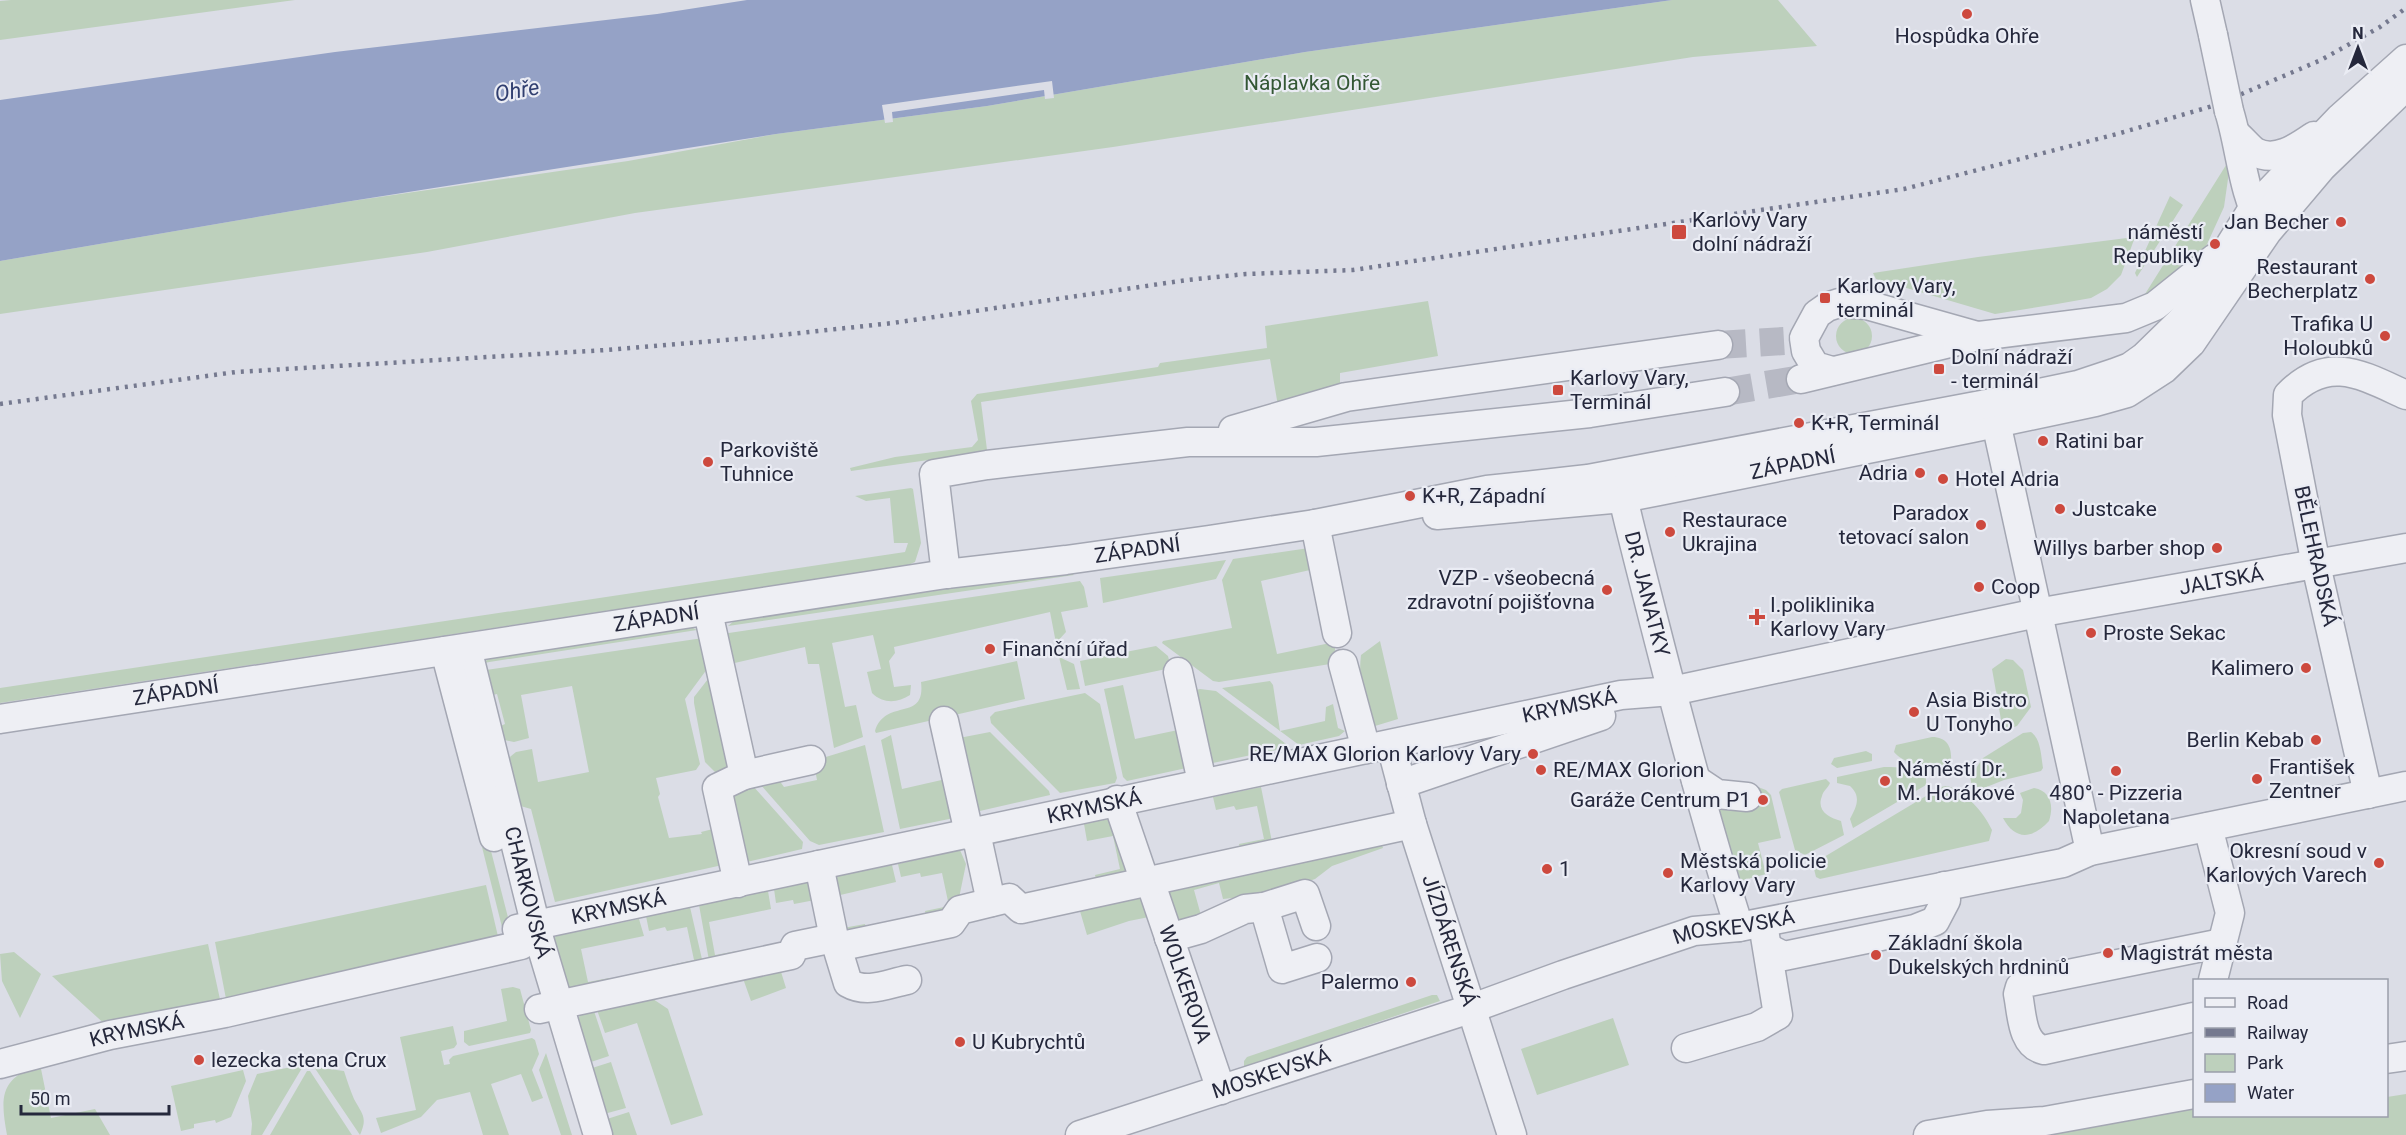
<svg xmlns="http://www.w3.org/2000/svg" width="2406" height="1135" font-family="Roboto,sans-serif">
<style>
.green{fill:#bdd0bc}
.water{fill:#95a2c6}
.pier{fill:#dbdde6}
.lines{fill:none;stroke-linecap:round;stroke-linejoin:round}
.minor-tunnel{stroke:#b7b9c4;stroke-width:28;stroke-dasharray:28 14;stroke-linecap:butt}
.minor-casing{stroke:#a4a7b3;stroke-width:31}
.minor{stroke:#eeeff4;stroke-width:28}
.rail{stroke:#75798f;stroke-width:4.5;stroke-dasharray:3 6;stroke-linecap:butt}
.minor-bridge-casing{stroke:#a4a7b3;stroke-width:31;stroke-linecap:butt}
.minor-bridge{stroke:#eeeff4;stroke-width:28}
.poi-dot{fill:#cd493e;stroke:#eaecf4;stroke-width:2}
.labels{text-anchor:middle;stroke-width:4.5;stroke-linejoin:round;paint-order:stroke}
.poi-label{font-size:21px;fill:#25283c;stroke:#eaecf4;text-anchor:start}
.park-label{font-size:21px;fill:#335734;stroke:#eaecf4}
.street-label{font-size:21px;fill:#25283c;stroke:#eaecf4}
.water-label{font-size:22px;font-style:italic;fill:#303e6f;stroke:#eaecf4}
</style>
<rect width="100%" height="100%" fill="#dbdde6"/>
<!-- green -->
<path class="green" d="M11 0H295L0 40V1Z
M1672 0H1778L1817 46 1693 57 1113 147 635 213 427 252 0 314V261L345 202 628 161 776 134 987 106 1305 52Z
M2228 162V179L2224 207 2203 253 2140 302Z
M2170 196 2183 205 2137 277 2135 273Z
M2135 237 2121 275 2107 289 2091 298 2057 304 1995 314 1876 279 1873 273 1978 257Z
M1428 301 1438 356 1340 373V383L1313 397 1278 406 1270 359 981 402 987 450 985 452 851 471 850 468 895 457 972 447 978 440 971 401 977 394 1158 367 1160 363 1267 348 1265 326Z
M1836 336a18 18 0 1 1 36 0a18 18 0 1 1-36 0Z
M911 488 913 489 921 543 915 562 899 569 605 611 0 703V688L905 552 908 543H894L890 498 866 501 855 496Z
M1309 548 1319 568 1261 581 1277 654 1335 642V656L1330 664 1219 682 1213 681 1162 643 1163 641 1232 628 1222 580 1233 559Z
M1226 560 1216 579 1103 603 1100 578Z
M1068 571 1074 575 728 626 734 621Z
M1080 581 1084 587 1088 607 1061 612 1066 632 1056 643 1050 612 894 647 895 653 889 661 894 687 911 685 910 695C898 703 883 704 872 693L867 672 881 669 873 635 832 643 845 707 856 705 863 737 834 748 819 664H808L805 647 726 665 722 634Z
M691 627 697 630 483 663 491 657Z
M703 638 713 661 685 699 700 764 696 770 656 778 660 794 658 797 669 838 702 834 701 832 713 829 727 864 555 902 531 809 517 805 505 761 516 752 532 749 538 782 589 772 572 686 521 695 529 738 514 742 500 739 496 728 505 724 497 694 488 696 486 670Z
M1380 641 1398 719 1375 726C1363 705 1358 679 1361 655Z
M1156 646 1168 656 1171 668 1085 686 1080 661Z
M1059 657 1074 664 1080 689 1067 690Z
M2006 659 2013 660 2023 670 2031 707 2017 726 2003 731 1992 669Z
M1017 661 1025 699 876 733 875 731C886 697 926 723 921 682Z
M715 670 735 762 721 775 715 772 705 762 694 703V697Z
M1270 681 1273 685 1280 731 1325 721 1326 707 1333 704 1338 728 1345 731 1339 736 1299 745 1222 688Z
M1123 685 1135 739 1178 730 1191 767 1127 781 1123 777 1104 689Z
M1200 689 1216 691 1290 747 1203 765 1192 691Z
M1085 693 1100 704 1117 778 1115 783 1060 793 991 723 990 717 995 712Z
M990 732 1049 791 1050 795 971 813 959 738Z
M2031 732C2041 739 2041 756 2043 768L2041 771 2004 780 1984 788 1972 786 1970 777 1983 758 2023 733Z
M891 735 902 789 946 779 959 817 900 829 881 740Z
M1932 737C1951 737 1953 753 1950 768 1935 771 1903 764 1894 752L1896 745Z
M865 745 884 832 819 845 810 841 760 784 776 776 784 787 817 780 814 764 816 760Z
M1866 751 1872 754V761L1837 768 1831 764 1834 758Z
M1884 767C1899 767 1913 767 1926 777V785L1853 828 1850 819C1856 807 1862 797 1850 786L1837 783V777Z
M1826 779 1830 783C1828 788 1823 791 1822 796 1816 811 1829 818 1841 821L1844 835 1805 855 1795 850 1779 792 1782 789Z
M1747 783 1766 790 1771 795 1781 838 1758 843 1766 874 1740 881 1719 808Z
M729 785 753 786 803 842 802 849 738 864Z
M1946 786C1964 789 1985 814 1992 830L1989 841 1820 879 1816 877 1814 869 1819 860 1941 787Z
M1261 787 1273 847 1242 856 1239 844 1264 839 1257 806 1236 810 1234 806 1216 810 1213 797Z
M2034 788C2051 791 2054 806 2049 821 2033 839 2015 841 2003 818H2016L2021 813 2023 800 2020 793Z
M472 807 480 808 513 937 505 939Z
M1113 818 1133 870 1098 887 1095 875 1120 869 1113 836 1087 841 1084 824Z
M1379 836 1383 848 1332 866 1315 879 1270 894 1223 899 1219 883 1194 890 1202 919 1179 923 1168 889Z
M960 850 966 864 959 898 928 923 925 911 949 906 942 873 921 877 920 873 901 877 898 864Z
M892 865 896 882 836 896 843 928 865 924 868 935C861 936 850 941 844 938 836 935 830 902 831 893 832 887 835 881 838 876Z
M810 882 815 900 794 904 793 900 776 903 774 889Z
M486 885 500 945 227 1004 215 942Z
M768 891 771 909 709 922 715 955 737 951 739 961 710 966 699 905Z
M1139 891 1149 917 1129 921 1087 935 1077 901Z
M690 907 704 968 673 975 671 965 694 960 687 927 667 931 665 927 649 931 646 916Z
M639 919 644 936 581 949 588 982 609 978 611 988 570 992 552 941 556 936Z
M208 944 221 1004 109 1028 52 976Z
M14 952 41 974 20 1018 2 981 0 954Z
M778 962 786 988 751 1001 740 970Z
M513 987 520 989 531 1030 530 1033 469 1046 464 1042V1031L507 1021 501 989Z
M641 991 668 1009 703 1115 671 1125 637 1023 605 1033 596 1007Z
M1432 995H1437L1440 1001 1244 1067V1061L1247 1057Z
M593 1008 609 1056 588 1063 576 1023 582 1011Z
M1613 1018 1629 1065 1537 1095 1521 1049Z
M453 1026 457 1044 454 1048 441 1051 444 1065 450 1064 449 1060 453 1056 532 1038 535 1040 539 1054 532 1070 543 1098 532 1102 521 1074 491 1084 509 1135H483L470 1092 437 1100 421 1117 381 1133 376 1118 416 1110 400 1037Z
M546 1053 572 1135H561L539 1070Z
M611 1062 626 1108 604 1114 589 1069Z
M40 1064 51 1118 95 1109 110 1135H7C0 1096 0 1079 40 1064Z
M301 1065 302 1068 262 1135H251L252 1124 248 1096 257 1074Z
M314 1067 344 1071C347 1080 350 1090 354 1099 362 1114 368 1117 360 1135Z
M243 1070 246 1081 231 1117 216 1123 215 1120 194 1124V1128L181 1131 171 1086Z
M307 1071H310L352 1135H270Z
M2406 1094V1135H1970L2194 1101V1116H2386L2387 1097Z
M629 1112 637 1135H609L607 1119Z"/>
<!-- water -->
<path class="water" d="M747 0H1672L1305 52 987 106 776 134 345 202 0 261V100L335 52 657 14Z"/>
<!-- pier -->
<path class="pier" d="M1052 81 1054 98 1045 99 1044 90 892 112 893 122 885 123 882 105Z"/>
<g class="lines">
<!-- minor-tunnel -->
<path class="minor-tunnel" d="M1718 345 1784 341
M1725 392 1801 379"/>
<defs>
<g id="minor">
<path d="M2205 0 2213 35"/>
<path d="M2229 111C2240 145 2243 195 2261 223"/>
<path d="M2237 135C2243 140 2249 148 2255 152 2276 163 2298 147 2314 136"/>
<path d="M1832 371 1815 366 1806 351 1804 338 1817 314 1827 307 1839 303 1867 305 1977 336"/>
<path d="M1801 379 1979 336 2126 318 2155 306 2215 258"/>
<path d="M1992 404 2090 851"/>
<path d="M1233 430 1346 397 1718 345"/>
<path id="s1" d="M1631 482 1627 484 1623 498 1629 523C1663 658 1697 794 1739 927"/>
<path id="s2" d="M1437 515 1623 498 1659 491 1972 428 2095 402 2127 393 2164 369 2191 343 2267 232 2322 167 2406 86"/>
<path d="M1315 524 1337 633"/>
<path d="M946 574 934 474 987 465 1188 442H1316L1590 413 1725 392"/>
<path d="M708 612 744 775"/>
<path id="s3" d="M467 648 538 935 598 1135"/>
<path d="M445 651 494 837"/>
<path d="M1343 664 1366 749"/>
<path d="M1178 672 1202 782"/>
<path id="s4" d="M0 719 946 574 1066 560 1209 540 1315 524 1487 490 1588 479 1992 403 2078 385 2114 373 2130 367 2144 357 2186 316 2252 210 2340 118 2406 59"/>
<path d="M944 721 969 833 978 842 991 902"/>
<path id="s5" d="M1391 745 1412 824 1512 1135"/>
<path d="M1696 780 1717 794 1747 797"/>
<path d="M1401 784 1601 716"/>
<path d="M2368 794 2316 565 2287 415 2288 395C2328 354 2362 375 2406 395"/>
<path id="s6" d="M1117 800 1145 882 1152 887 1221 1090"/>
<path d="M2208 827 2230 913 2213 980"/>
<path d="M819 865 834 938"/>
<path d="M738 883 717 788 744 775 811 760"/>
<path d="M1264 907 1282 969 1317 958"/>
<path id="s7" d="M517 929 1621 695 1672 691 2037 613 2406 548"/>
<path d="M1169 938 1201 929 1245 909 1264 907 1305 894 1316 926"/>
<path d="M837 947 848 983C867 994 887 984 907 980"/>
<path d="M1768 948 1784 956 1915 929 1935 921 1946 900 1944 886"/>
<path d="M539 1009 791 955 795 946 834 938 837 947 951 923 960 910 1009 898 1021 909 1412 824"/>
<path d="M2194 1017 2044 1050C2021 1045 2022 1013 2018 994L2020 987 2024 983 2222 943"/>
<path d="M1686 1048 1757 1027 1778 1015 1765 936"/>
<path d="M2386 1059 2406 1056"/>
<path id="s8" d="M0 1064 110 1035 225 1013 521 945"/>
<path id="s9" d="M1080 1135 1470 1009 1563 975 1694 931 1739 927 2063 863 2090 851 2406 786"/>
<path d="M1928 1135 1987 1125 2045 1121 2194 1094"/>
</g>
</defs>
<!-- minor casing -->
<use href="#minor" class="minor-casing"/>
<!-- minor -->
<use href="#minor" class="minor"/>
<!-- rail -->
<path class="rail" d="M0 404 236 372 606 350 762 337 893 323 1187 280 1246 274 1353 270 1904 189 2117 134 2216 105 2321 60 2380 27 2406 8"/>
<defs>
<path id="minor-bridge" d="M2213 35 2229 111"/>
</defs>
<!-- minor-bridge casing -->
<use href="#minor-bridge" class="minor-bridge-casing"/>
<!-- minor-bridge -->
<use href="#minor-bridge" class="minor-bridge"/>
</g>
<!-- markers -->
<g class="poi-dot">
<circle cx="1967" cy="14" r="6"/>
<circle cx="2341" cy="222" r="6"/>
<rect x="1671" y="224" width="16" height="16" rx="3"/>
<circle cx="2215" cy="244" r="6"/>
<circle cx="2370" cy="279" r="6"/>
<rect x="1819" y="292" width="12" height="12" rx="3"/>
<circle cx="2385" cy="336" r="6"/>
<rect x="1933" y="363" width="12" height="12" rx="3"/>
<rect x="1552" y="384" width="12" height="12" rx="3"/>
<circle cx="1799" cy="423" r="6"/>
<circle cx="2043" cy="441" r="6"/>
<circle cx="708" cy="462" r="6"/>
<circle cx="1920" cy="473" r="6"/>
<circle cx="1943" cy="479" r="6"/>
<circle cx="1410" cy="496" r="6"/>
<circle cx="2060" cy="509" r="6"/>
<circle cx="1981" cy="525" r="6"/>
<circle cx="1670" cy="532" r="6"/>
<circle cx="2217" cy="548" r="6"/>
<circle cx="1979" cy="587" r="6"/>
<circle cx="1607" cy="590" r="6"/>
<path d="M1754 608h6v6h6v6h-6v6h-6v-6h-6v-6h6z"/>
<circle cx="2091" cy="633" r="6"/>
<circle cx="990" cy="649" r="6"/>
<circle cx="2306" cy="668" r="6"/>
<circle cx="1914" cy="712" r="6"/>
<circle cx="2316" cy="740" r="6"/>
<circle cx="1533" cy="754" r="6"/>
<circle cx="1541" cy="770" r="6"/>
<circle cx="2116" cy="771" r="6"/>
<circle cx="2257" cy="779" r="6"/>
<circle cx="1885" cy="781" r="6"/>
<circle cx="1763" cy="800" r="6"/>
<circle cx="2379" cy="863" r="6"/>
<circle cx="1547" cy="869" r="6"/>
<circle cx="1668" cy="873" r="6"/>
<circle cx="2108" cy="953" r="6"/>
<circle cx="1876" cy="955" r="6"/>
<circle cx="1411" cy="982" r="6"/>
<circle cx="960" cy="1042" r="6"/>
<circle cx="199" cy="1060" r="6"/>
</g>
<g class="labels">
<!-- poi labels -->
<g class="poi-label">
<text x="1967" y="43" text-anchor="middle">Hospůdka Ohře</text>
<text x="1692" y="227">Karlovy Vary<tspan x="1692" dy="24">dolní nádraží</tspan></text>
<text x="2329" y="229" text-anchor="end">Jan Becher</text>
<text x="2203" y="239" text-anchor="end">náměstí<tspan x="2203" dy="24">Republiky</tspan></text>
<text x="2358" y="274" text-anchor="end">Restaurant<tspan x="2358" dy="24">Becherplatz</tspan></text>
<text x="1837" y="293">Karlovy Vary,<tspan x="1837" dy="24">terminál</tspan></text>
<text x="2373" y="331" text-anchor="end">Trafika U<tspan x="2373" dy="24">Holoubků</tspan></text>
<text x="1951" y="364">Dolní nádraží<tspan x="1951" dy="24">- terminál</tspan></text>
<text x="1570" y="385">Karlovy Vary,<tspan x="1570" dy="24">Terminál</tspan></text>
<text x="1811" y="430">K+R, Terminál</text>
<text x="2055" y="448">Ratini bar</text>
<text x="720" y="457">Parkoviště<tspan x="720" dy="24">Tuhnice</tspan></text>
<text x="1908" y="480" text-anchor="end">Adria</text>
<text x="1955" y="486">Hotel Adria</text>
<text x="1422" y="503">K+R, Západní</text>
<text x="2072" y="516">Justcake</text>
<text x="1969" y="520" text-anchor="end">Paradox<tspan x="1969" dy="24">tetovací salon</tspan></text>
<text x="1682" y="527">Restaurace<tspan x="1682" dy="24">Ukrajina</tspan></text>
<text x="2205" y="555" text-anchor="end">Willys barber shop</text>
<text x="1595" y="585" text-anchor="end">VZP - všeobecná<tspan x="1595" dy="24">zdravotní pojišťovna</tspan></text>
<text x="1991" y="594">Coop</text>
<text x="1770" y="612">I.poliklinika<tspan x="1770" dy="24">Karlovy Vary</tspan></text>
<text x="2103" y="640">Proste Sekac</text>
<text x="1002" y="656">Finanční úřad</text>
<text x="2294" y="675" text-anchor="end">Kalimero</text>
<text x="1926" y="707">Asia Bistro<tspan x="1926" dy="24">U Tonyho</tspan></text>
<text x="2304" y="747" text-anchor="end">Berlin Kebab</text>
<text x="1521" y="761" text-anchor="end">RE/MAX Glorion Karlovy Vary</text>
<text x="2269" y="774">František<tspan x="2269" dy="24">Zentner</tspan></text>
<text x="1897" y="776">Náměstí Dr.<tspan x="1897" dy="24">M. Horákové</tspan></text>
<text x="1553" y="777">RE/MAX Glorion</text>
<text x="2116" y="800" text-anchor="middle">480° - Pizzeria<tspan x="2116" dy="24">Napoletana</tspan></text>
<text x="1751" y="807" text-anchor="end">Garáže Centrum P1</text>
<text x="2367" y="858" text-anchor="end">Okresní soud v<tspan x="2367" dy="24">Karlových Varech</tspan></text>
<text x="1680" y="868">Městská policie<tspan x="1680" dy="24">Karlovy Vary</tspan></text>
<text x="1559" y="876">1</text>
<text x="1888" y="950">Základní škola<tspan x="1888" dy="24">Dukelských hrdninů</tspan></text>
<text x="2120" y="960">Magistrát města</text>
<text x="1399" y="989" text-anchor="end">Palermo</text>
<text x="972" y="1049">U Kubrychtů</text>
<text x="211" y="1067">lezecka stena Crux</text>
</g>
<!-- park labels -->
<g class="park-label">
<text x="1312" y="90">Náplavka Ohře</text>
</g>
<!-- street labels -->
<g class="street-label">
<text dy="7" stroke="none"><textPath href="#s2" startOffset="360">ZÁPADNÍ</textPath></text>
<text dy="7" stroke="none"><textPath href="#s4" startOffset="1150">ZÁPADNÍ</textPath></text>
<text transform="translate(2316 556) rotate(78)" y="7">BĚLEHRADSKÁ</text>
<text dy="7" stroke="none"><textPath href="#s7" startOffset="1740">JALTSKÁ</textPath></text>
<text dy="7" stroke="none"><textPath href="#s1" startOffset="118">DR. JANATKY</textPath></text>
<text dy="7" stroke="none"><textPath href="#s4" startOffset="664">ZÁPADNÍ</textPath></text>
<text dy="7" stroke="none"><textPath href="#s4" startOffset="178">ZÁPADNÍ</textPath></text>
<text dy="7" stroke="none"><textPath href="#s7" startOffset="1076">KRYMSKÁ</textPath></text>
<text dy="7" stroke="none"><textPath href="#s7" startOffset="590">KRYMSKÁ</textPath></text>
<text dy="7" stroke="none"><textPath href="#s3" startOffset="252">CHARKOVSKÁ</textPath></text>
<text dy="7" stroke="none"><textPath href="#s7" startOffset="104">KRYMSKÁ</textPath></text>
<text dy="7" stroke="none"><textPath href="#s9" startOffset="687">MOSKEVSKÁ</textPath></text>
<text dy="7" stroke="none"><textPath href="#s5" startOffset="204">JÍZDÁRENSKÁ</textPath></text>
<text dy="7" stroke="none"><textPath href="#s6" startOffset="198">WOLKEROVA</textPath></text>
<text dy="7" stroke="none"><textPath href="#s8" startOffset="141">KRYMSKÁ</textPath></text>
<text dy="7" stroke="none"><textPath href="#s9" startOffset="201">MOSKEVSKÁ</textPath></text>
</g>
<!-- water labels -->
<g class="water-label">
<text transform="translate(517 90) rotate(-10)" y="8">Ohře</text>
</g>
</g>
<!-- legend -->
<rect x="2193" y="979" width="195" height="138" fill="#eaecf4" stroke="#9b9eaa" stroke-width="1.5"/>
<rect x="2205" y="998" width="30" height="9" fill="#eeeff4" stroke="#9b9eaa" stroke-width="1.5"/>
<text x="2247" y="1009" font-size="18" fill="#25283c">Road</text>
<rect x="2205" y="1028" width="30" height="9" fill="#75798f" stroke="#9b9eaa" stroke-width="1.5"/>
<text x="2247" y="1039" font-size="18" fill="#25283c">Railway</text>
<rect x="2205" y="1054" width="30" height="18" fill="#bdd0bc" stroke="#9b9eaa" stroke-width="1.5"/>
<text x="2247" y="1069" font-size="18" fill="#25283c">Park</text>
<rect x="2205" y="1084" width="30" height="18" fill="#95a2c6" stroke="#9b9eaa" stroke-width="1.5"/>
<text x="2247" y="1099" font-size="18" fill="#25283c">Water</text>
<!-- north arrow -->
<g transform="translate(2358 48)" stroke="#eaecf4" stroke-width="4.5" paint-order="stroke">
<path d="M0-4.5L10 22L0 15L-10 22Z" fill="#25283c"/>
<text y="-9" font-size="16" font-weight="bold" text-anchor="middle" fill="#25283c">N</text>
</g>
<!-- scale -->
<path d="M21 1105v9h148v-9" fill="none" stroke="#25283c" stroke-width="3"/>
<text x="30" y="1105" font-size="18" fill="#25283c" stroke="#eaecf4" stroke-width="4.5" paint-order="stroke">50 m</text>
</svg>
